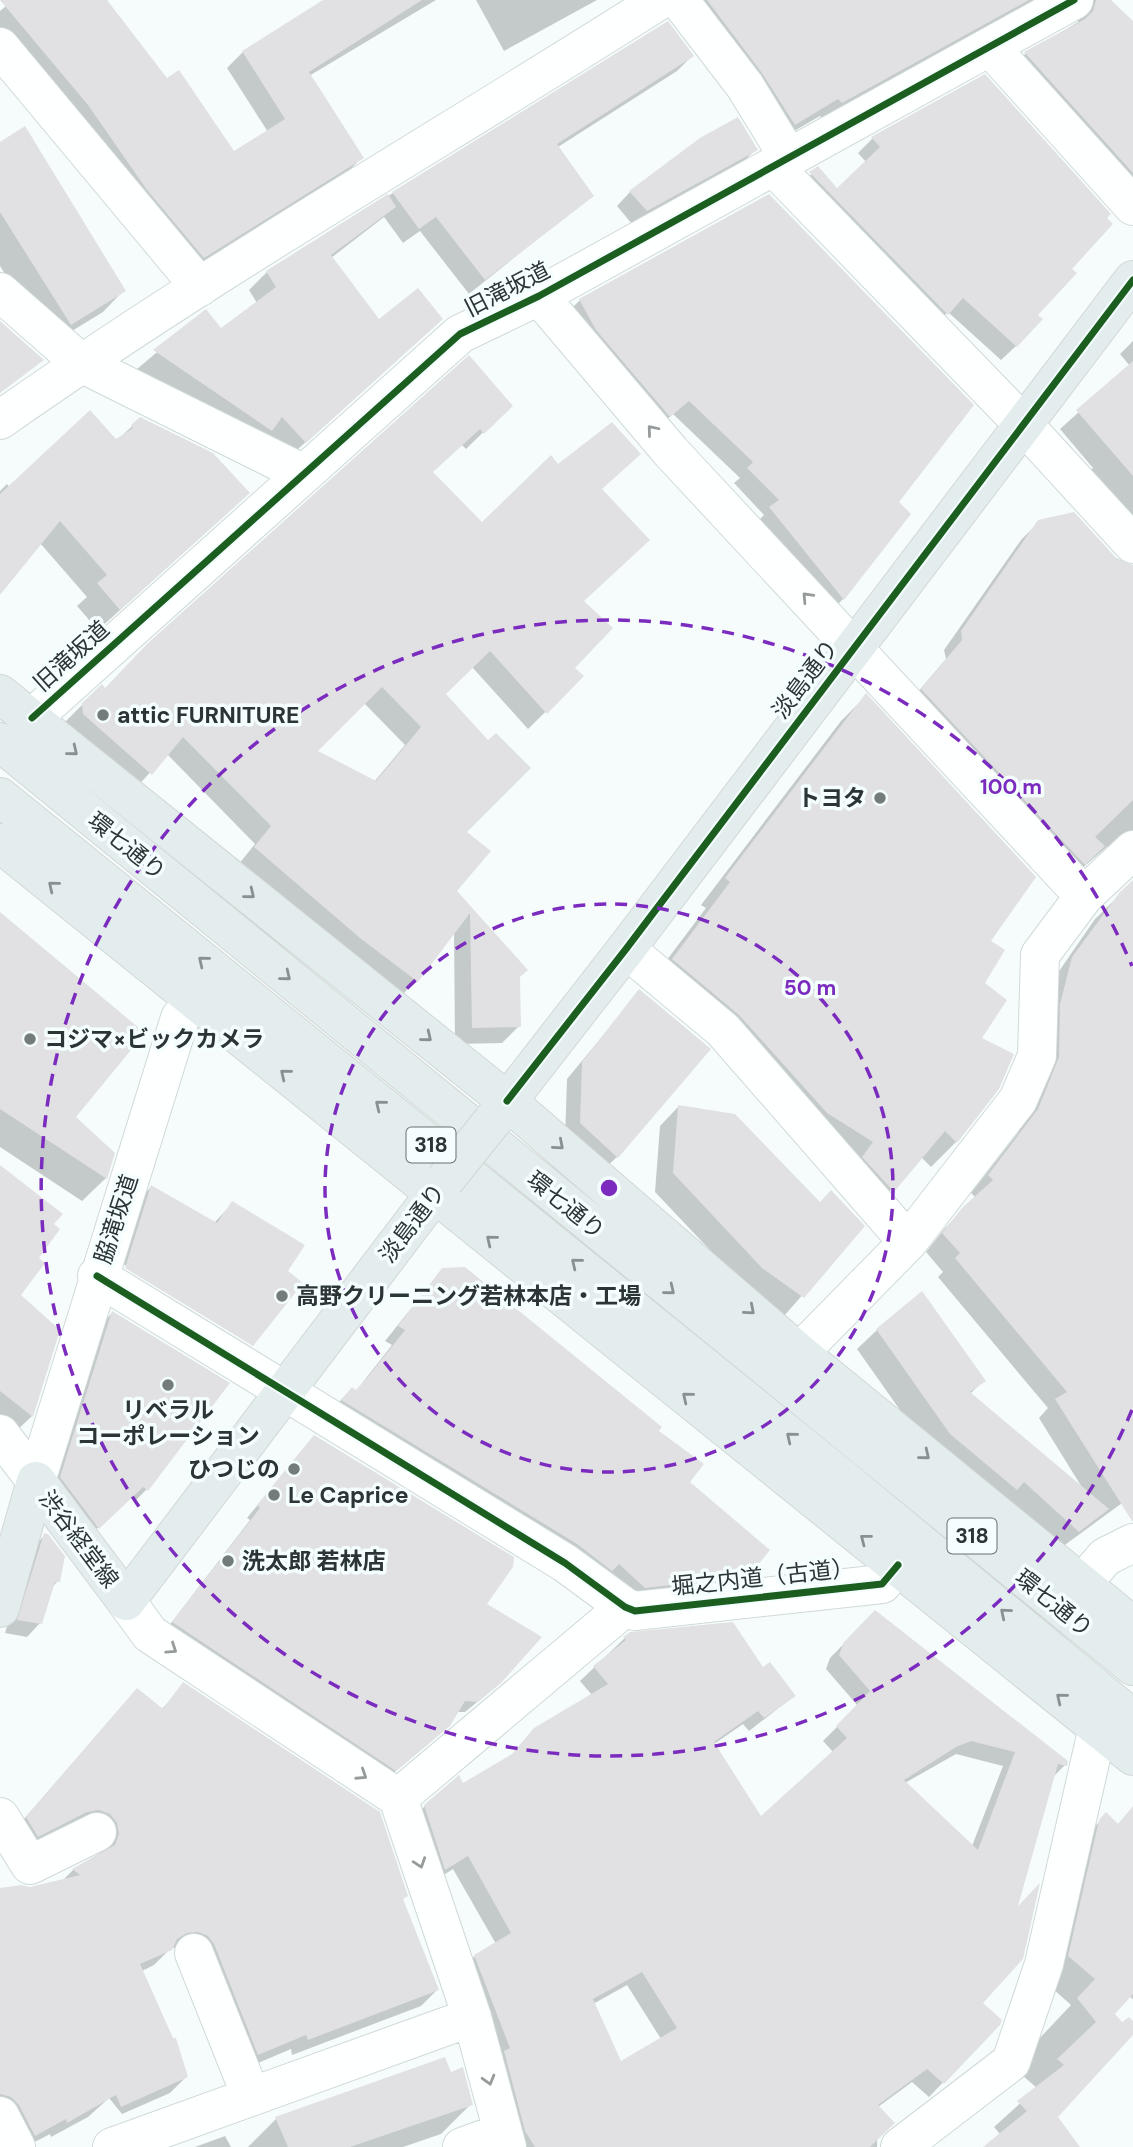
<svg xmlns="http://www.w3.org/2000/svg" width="1133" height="2147" font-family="'DM Sans','Noto Sans JP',sans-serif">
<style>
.shadow{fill:#0003;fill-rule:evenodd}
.building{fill:#e1e1e3;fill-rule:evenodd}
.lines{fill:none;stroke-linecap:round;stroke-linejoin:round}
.minor-casing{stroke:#d0d9d9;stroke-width:40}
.major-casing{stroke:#d2d6d6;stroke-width:40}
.minor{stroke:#feffff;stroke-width:38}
.major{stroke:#e4edee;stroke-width:38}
.major-bridge-casing{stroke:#d2d6d6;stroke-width:40;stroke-linecap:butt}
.major-bridge{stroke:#e4edee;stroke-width:38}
.cycleway-casing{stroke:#f4fefe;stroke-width:11}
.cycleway{stroke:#1b5e20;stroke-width:7}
.oneway{stroke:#959a9a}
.oneway2{stroke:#889192}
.ring{fill:none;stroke:#7b2cbf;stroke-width:3.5;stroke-dasharray:12 9}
.poi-dot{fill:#737b7b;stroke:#f4fefe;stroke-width:2.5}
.labels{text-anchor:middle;stroke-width:7;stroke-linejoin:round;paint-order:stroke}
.shield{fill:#f4fefe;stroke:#687172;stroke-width:2}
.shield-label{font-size:21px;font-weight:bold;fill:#2c3536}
.street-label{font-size:23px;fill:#2c3536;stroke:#f4fefe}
.poi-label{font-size:23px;font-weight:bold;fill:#2c3536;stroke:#f4fefe;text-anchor:start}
.centre{fill:#7b2cbf;stroke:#f4fefe;stroke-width:3.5}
.ring-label{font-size:21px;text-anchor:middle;font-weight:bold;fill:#7b2cbf;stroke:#f4fefe;stroke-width:7;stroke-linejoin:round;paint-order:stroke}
</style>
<rect width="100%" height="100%" fill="#f6fcfc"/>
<!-- shadow -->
<path class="shadow" d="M13 0H88L234 153 268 132 227 68 243 52 329 0H436L309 76 362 157 347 173 188 272 0 35V11Z
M476 0H597L504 51Z
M674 0H1040L824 120 820 116 777 141Z
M1070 0H1109L1133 24V184L1008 71 1025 54 1078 22 1077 8Z
M692 56 677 71 558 147 592 195 469 294 420 231 403 243 384 217 331 258 379 321 441 319 287 459 253 448 137 369 206 311 221 330 257 303 249 290 267 272 393 193Z
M985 76 1070 269 1016 346 1001 360 948 312 932 328 795 188 818 169 836 190 866 162 858 153 872 139Z
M0 143 124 290 103 312 49 345 0 266Z
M756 149 742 163 632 224 617 206 630 192Z
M769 196 896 502 843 599 829 613 756 523 764 515 734 483 740 478 673 414 655 430 565 315 580 300Z
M1133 341V533L1085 476 1093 468 1060 429 1130 366 1120 354Z
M510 406 466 449 462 445 431 473 482 524 558 466 601 490 573 669 582 676 528 729 472 667 443 695 454 891 518 977 519 1026 502 1043 455 1044 454 932 400 998 238 865 255 844 167 754 133 791 65 722 83 704ZM364 703 405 745 374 782 315 752Z
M140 419 226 514 98 630 77 606 87 597 40 543 0 588V491L7 484 10 488 116 441Z
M1039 522 1133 566V856L1120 846H1108L1067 881 905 707 946 659 944 650 1021 540Z
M866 696 989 942 980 1039 997 1088 956 1142 931 1167 921 1157 867 1216 769 1099 648 985 706 908 701 905 841 721Z
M1133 882V1495L1058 1550 931 1454 857 1349 877 1330 983 1381 970 1394 1083 1489 1039 1418 1048 1408 938 1277 943 1272 926 1252 945 1228 976 1198 971 1193 1018 1133 1040 1084 1055 977 1095 919Z
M0 915 74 1117 106 1178 82 1201 0 1147Z
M640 991 617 1157 601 1172 565 1139 567 1079Z
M678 1107 820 1204 863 1226 784 1316 744 1286 655 1192 660 1126Z
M0 1167 52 1224 19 1295 32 1416 8 1439 0 1433Z
M151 1187 214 1223 232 1204 286 1271 253 1344 120 1262 139 1199Z
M118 1266 251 1347 240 1358 114 1280Z
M442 1270 657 1431 748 1575 733 1590 630 1602 338 1403 352 1389 356 1391 392 1345 385 1341Z
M112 1313 227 1383 146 1490 135 1501 130 1497 86 1539 49 1489 101 1325Z
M303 1449 485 1605 487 1694 465 1712H456L436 1737 384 1781 162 1635 250 1520 247 1518Z
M45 1535 58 1581 51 1588 40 1623 27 1637 5 1633 31 1549Z
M875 1612 1065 1765 1053 1777 981 2003 999 2024 929 2097 912 2082 878 2107 877 2147H513L461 1970 475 1956 496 1944 453 1869 431 1883 410 1821 425 1806 505 1760 592 1695 580 1681 630 1633 762 1670 794 1696 749 1731 743 1724 714 1744 760 1819 834 1753 823 1741 858 1706 826 1669 830 1658ZM956 1754 1003 1766 972 1846 905 1783ZM627 1985 661 2039 621 2064 593 2004Z
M184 1685 402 1900 437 1990 421 2006 292 2055 291 2049 242 2070 181 1947 171 1948 154 1965 142 1971 186 2077 170 2093 122 2114 109 2098 88 2117 51 2137 50 2134 25 2147 0 2118V1890L30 1889 62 1881 73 1870 103 1851 101 1839 22 1851 11 1834 122 1706 161 1710Z
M1106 1815 1117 1825 1133 1815V1999L1129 1996 1112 2014 1122 2024 1133 2023V2033L1028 2147H987L1001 2135 994 2127 1037 2088 1016 2070 1019 2060 1071 2005 1044 1981 1075 1847Z
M450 2074 471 2104 441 2134 403 2147H248L276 2119Z
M225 2136 231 2147H195Z"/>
<!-- building -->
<path class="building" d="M0 0H107L167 78 179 70 234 151 285 119 242 51 323 0H422L309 72 364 158 204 258 147 190 88 105Z
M707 0H1029L842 103 838 99 795 125 762 73Z
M1096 0H1111L1133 21V173L1024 52 1085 19 1093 11Z
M668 21 694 56 557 144 594 196 485 280 436 217 419 229 392 192Z
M985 74 1111 214 1107 218 1113 224 1072 269 1077 273 1038 315 1043 319 1017 347 963 298 948 315 809 172 818 166 837 188 880 147 871 137Z
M738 117 758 150 647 211 629 191 700 138Z
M25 126 126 291 71 325 0 212V142Z
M388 194 396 207 331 255 379 319 418 288 443 319 306 443 282 417 272 431 153 350 206 309 221 328 276 287 266 271Z
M769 194 974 405 899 502 911 514 844 600 769 507 779 500 747 468 753 462 689 401 670 417 596 330 579 299Z
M0 321 44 360 0 393Z
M469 355 513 406 484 434 480 429 433 472 482 522 551 455 558 464 612 422 641 454 602 489 650 540 584 601 613 628 575 668 584 676 547 714 490 651 446 694 488 740 496 733 531 768 467 832 491 851 457 891 528 970 520 977 521 1027 472 1028 470 913 418 982 360 938 254 847 271 826 183 737 152 775 83 714 82 703 102 684 105 688 148 643ZM382 687 421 727 376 781 318 751Z
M1133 361V476L1076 410Z
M90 410 116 439 133 428 131 425 140 417 213 453 250 493 120 610 97 583 107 575 60 521 0 595V494Z
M1074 512 1117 559 1133 565V800L1095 837 1105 846 1085 865 921 689 962 640 961 631 1038 520Z
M866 693 1036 877 991 941 1005 950 985 983 1007 1000 982 1038 1014 1054 999 1089 957 1143 945 1131 894 1192 862 1157 873 1142 827 1113 739 1015 672 959 730 882 725 878Z
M1133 880V1521H1132L1055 1399 1067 1392 955 1258 960 1253 942 1233 962 1208 993 1180 988 1175 1038 1109 1059 1057 1060 1004 1072 957 1120 892Z
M0 912 145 1033 76 1117 115 1153 107 1179 0 1109Z
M639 989 711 1049 618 1158 580 1123 582 1062Z
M678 1105 735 1114 820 1202 831 1190 865 1226 804 1298 762 1268 673 1173Z
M0 1165 63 1214 54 1224 60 1229 39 1258 45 1263 21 1295 60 1330 33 1417 0 1391Z
M151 1185 217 1223 232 1201 305 1245 288 1271 303 1283 253 1346 125 1268Z
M465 1267 662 1427 659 1431 704 1464 690 1482 770 1550 749 1576 645 1588 619 1564 612 1571 577 1544 341 1400 352 1387 356 1390 367 1378 405 1330 398 1326 442 1268Z
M922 1291 986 1381 970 1392 1109 1509 1079 1532 1024 1482 1017 1490 950 1434 876 1329Z
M112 1311 230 1383 148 1491 143 1487 99 1529 60 1477Z
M314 1435 514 1557 513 1567 487 1604 542 1637 501 1683 478 1702 465 1701 450 1726 396 1771 172 1622 260 1508 257 1505Z
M44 1533 48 1534 65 1556 60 1582H55L42 1624 17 1620Z
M875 1610 1068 1761 1067 1766 1058 1764 1018 1906 1040 1883 1023 1959 983 2003 1002 2020 1000 2025 944 2084 927 2069 878 2105 895 2123 870 2147H535L525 2131 504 2051 510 2048 474 1955 511 1933 468 1856 445 1870 424 1805 459 1775 463 1783 512 1754 534 1728 608 1684 593 1666 626 1640 623 1637 630 1632 733 1622 763 1667 770 1662 796 1696 764 1718 758 1711 714 1742 761 1816 847 1738 836 1726 870 1691 839 1655 844 1642ZM971 1741 1015 1752 978 1850 904 1780 956 1747ZM642 1972 677 2028 621 2061 593 1999Z
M183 1682 380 1812 408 1896 403 1899 439 1990 308 2040 306 2035 258 2055 214 1944 208 1936 198 1932 187 1933 177 1939 172 1950 140 1964 173 2038H176L188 2077 121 2107 116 2095 67 2123 66 2119 35 2136 19 2105 11 2097 0 2094V1888L21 1885 30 1887 80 1875 72 1869 115 1845 119 1834 117 1823 110 1814 99 1810 87 1812 38 1837 26 1817 137 1688 163 1709Z
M1133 1806V1994L1115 2014 1122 2022 1129 2017 1133 2021V2035L1058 2117 1080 2147H983L1027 2111 1017 2101 1064 2065 1057 2059 1096 2022 1077 1998 1095 1979 1068 1956 1099 1820 1106 1812 1118 1824Z
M445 2057 451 2072 463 2067 473 2105 350 2147H288L275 2117Z"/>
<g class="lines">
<defs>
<path id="minor" d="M679 0 745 86 789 158
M0 47 200 287
M990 47 1133 206
M774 167 1024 425 1133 544
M0 292 81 363 304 474
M539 296 671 452 1084 896
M0 420C213 270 440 140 660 0
M32 718 460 334 539 296 1074 0
M626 949 723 1030 908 1242
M97 1276 565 1563 625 1607 635 1611 882 1584 898 1565
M799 1353 908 1242 1018 1100 1037 1056 1040 955 1084 896 1133 850
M0 1434 36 1481
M36 1481 180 1018 194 1000
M1082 1584 1105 1557 1133 1543
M126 1601 150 1634 398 1798
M398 1798 472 2017 507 2147
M398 1798 625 1607
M0 1817 30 1865 97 1832
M194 1953 251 2096
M0 2116 16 2147
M112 2147 472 2017
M462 2147 503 2132
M900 2147 1011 2062 1044 1964 1098 1727"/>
<path id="major" d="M0 694 507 1101 799 1353 1133 1626
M0 742 1133 1666
M0 797 844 1480 1133 1719
M0 843 1133 1756
M493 1120 626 949 1133 280
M36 1481 126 1601 445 1180
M0 1608 36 1481"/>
</defs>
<!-- minor casing -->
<use href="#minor" class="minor-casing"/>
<!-- major casing -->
<use href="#major" class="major-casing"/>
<!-- minor -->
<use href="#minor" class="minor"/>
<!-- major -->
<use href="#major" class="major"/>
<defs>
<path id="major-bridge" d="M445 1180 493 1120"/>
</defs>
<!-- major-bridge casing -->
<use href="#major-bridge" class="major-bridge-casing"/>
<!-- major-bridge -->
<use href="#major-bridge" class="major-bridge"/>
<defs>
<path id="cycleway" d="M32 718 460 334 539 296 1074 0
M507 1101 626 949 1133 280
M97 1276 565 1563 625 1607 635 1611 882 1584 898 1565"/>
</defs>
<!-- cycleway casing -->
<use href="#cycleway" class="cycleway-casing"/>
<!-- cycleway -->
<use href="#cycleway" class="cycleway"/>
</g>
<!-- one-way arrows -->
<defs><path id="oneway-chevron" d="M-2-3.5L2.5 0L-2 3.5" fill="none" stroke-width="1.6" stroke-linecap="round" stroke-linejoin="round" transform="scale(1.75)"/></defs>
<g class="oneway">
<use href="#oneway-chevron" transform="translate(652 430) rotate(-130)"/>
<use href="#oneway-chevron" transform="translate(807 597) rotate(-133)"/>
<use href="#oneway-chevron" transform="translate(172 1649) rotate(34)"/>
<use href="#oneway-chevron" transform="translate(362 1775) rotate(33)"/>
<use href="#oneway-chevron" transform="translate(420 1863) rotate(71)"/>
<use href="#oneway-chevron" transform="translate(489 2080) rotate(74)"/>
</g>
<g class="oneway2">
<use href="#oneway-chevron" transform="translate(73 751) rotate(39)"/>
<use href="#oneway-chevron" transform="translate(53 886) rotate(-141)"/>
<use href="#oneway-chevron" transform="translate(250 894) rotate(39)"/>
<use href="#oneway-chevron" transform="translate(203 961) rotate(-141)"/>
<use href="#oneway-chevron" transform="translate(286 976) rotate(39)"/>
<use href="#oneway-chevron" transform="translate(427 1037) rotate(39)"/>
<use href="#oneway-chevron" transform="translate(285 1074) rotate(-141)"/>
<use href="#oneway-chevron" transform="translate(380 1105) rotate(-141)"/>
<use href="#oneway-chevron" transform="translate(559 1145) rotate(41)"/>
<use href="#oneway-chevron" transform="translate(491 1240) rotate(-141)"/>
<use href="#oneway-chevron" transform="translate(576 1263) rotate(-141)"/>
<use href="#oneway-chevron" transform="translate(670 1290) rotate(39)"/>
<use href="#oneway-chevron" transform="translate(750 1310) rotate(41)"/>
<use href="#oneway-chevron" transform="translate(687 1397) rotate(-141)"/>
<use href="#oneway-chevron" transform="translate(791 1437) rotate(-141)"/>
<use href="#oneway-chevron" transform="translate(925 1455) rotate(39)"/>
<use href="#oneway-chevron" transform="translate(865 1539) rotate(-142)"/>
<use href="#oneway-chevron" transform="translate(1005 1613) rotate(-140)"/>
<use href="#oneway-chevron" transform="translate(1061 1698) rotate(-141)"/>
</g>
<!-- distance rings -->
<g class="ring">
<circle cx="609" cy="1188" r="284"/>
<path d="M1132 1410A568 568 0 1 1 1132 966"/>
</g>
<!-- markers -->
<g class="poi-dot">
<circle cx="103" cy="715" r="7"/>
<circle cx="880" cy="798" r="7"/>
<circle cx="30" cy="1039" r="7"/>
<circle cx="282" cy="1296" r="7"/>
<circle cx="168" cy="1385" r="7"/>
<circle cx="294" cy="1469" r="7"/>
<circle cx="274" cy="1495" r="7"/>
<circle cx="228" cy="1561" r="7"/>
</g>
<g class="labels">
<!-- shield labels -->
<g class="shield">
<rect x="406.5" y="1127.5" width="49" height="35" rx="5"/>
<rect x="947.5" y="1518.5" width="49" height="35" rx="5"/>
</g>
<g class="shield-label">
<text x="431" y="1152">318</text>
<text x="972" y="1543">318</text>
</g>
<!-- street labels -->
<g class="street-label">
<text transform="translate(507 289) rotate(-27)" y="8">旧滝坂道</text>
<text transform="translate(71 656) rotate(-42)" y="8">旧滝坂道</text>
<text transform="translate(805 679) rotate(-53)" y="8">淡島通り</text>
<text transform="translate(127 846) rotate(39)" y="8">環七通り</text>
<text transform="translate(566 1205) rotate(39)" y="8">環七通り</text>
<text transform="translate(116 1219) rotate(-72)" y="8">脇滝坂道</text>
<text transform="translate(412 1223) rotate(-53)" y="8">淡島通り</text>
<text transform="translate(79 1539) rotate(53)" y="8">渋谷経堂線</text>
<text transform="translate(763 1577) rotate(-6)" y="8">堀之内道（古道）</text>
<text transform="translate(1054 1603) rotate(39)" y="8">環七通り</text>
</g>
<!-- poi labels -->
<g class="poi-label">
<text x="117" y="723">attic FURNITURE</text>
<text x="866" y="806" text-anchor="end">トヨタ</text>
<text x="44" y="1047">コジマ×ビックカメラ</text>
<text x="296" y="1304">高野クリーニング若林本店・工場</text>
<text x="168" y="1418" text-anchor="middle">リベラル<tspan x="168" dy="26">コーポレーション</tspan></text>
<text x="280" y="1477" text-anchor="end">ひつじの</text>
<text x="288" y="1503">Le Caprice</text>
<text x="242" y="1569">洗太郎 若林店</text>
</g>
</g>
<circle cx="609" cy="1188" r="10" class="centre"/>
<g class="ring-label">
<text x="1011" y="794">100 m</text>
<text x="810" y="995">50 m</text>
</g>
</svg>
